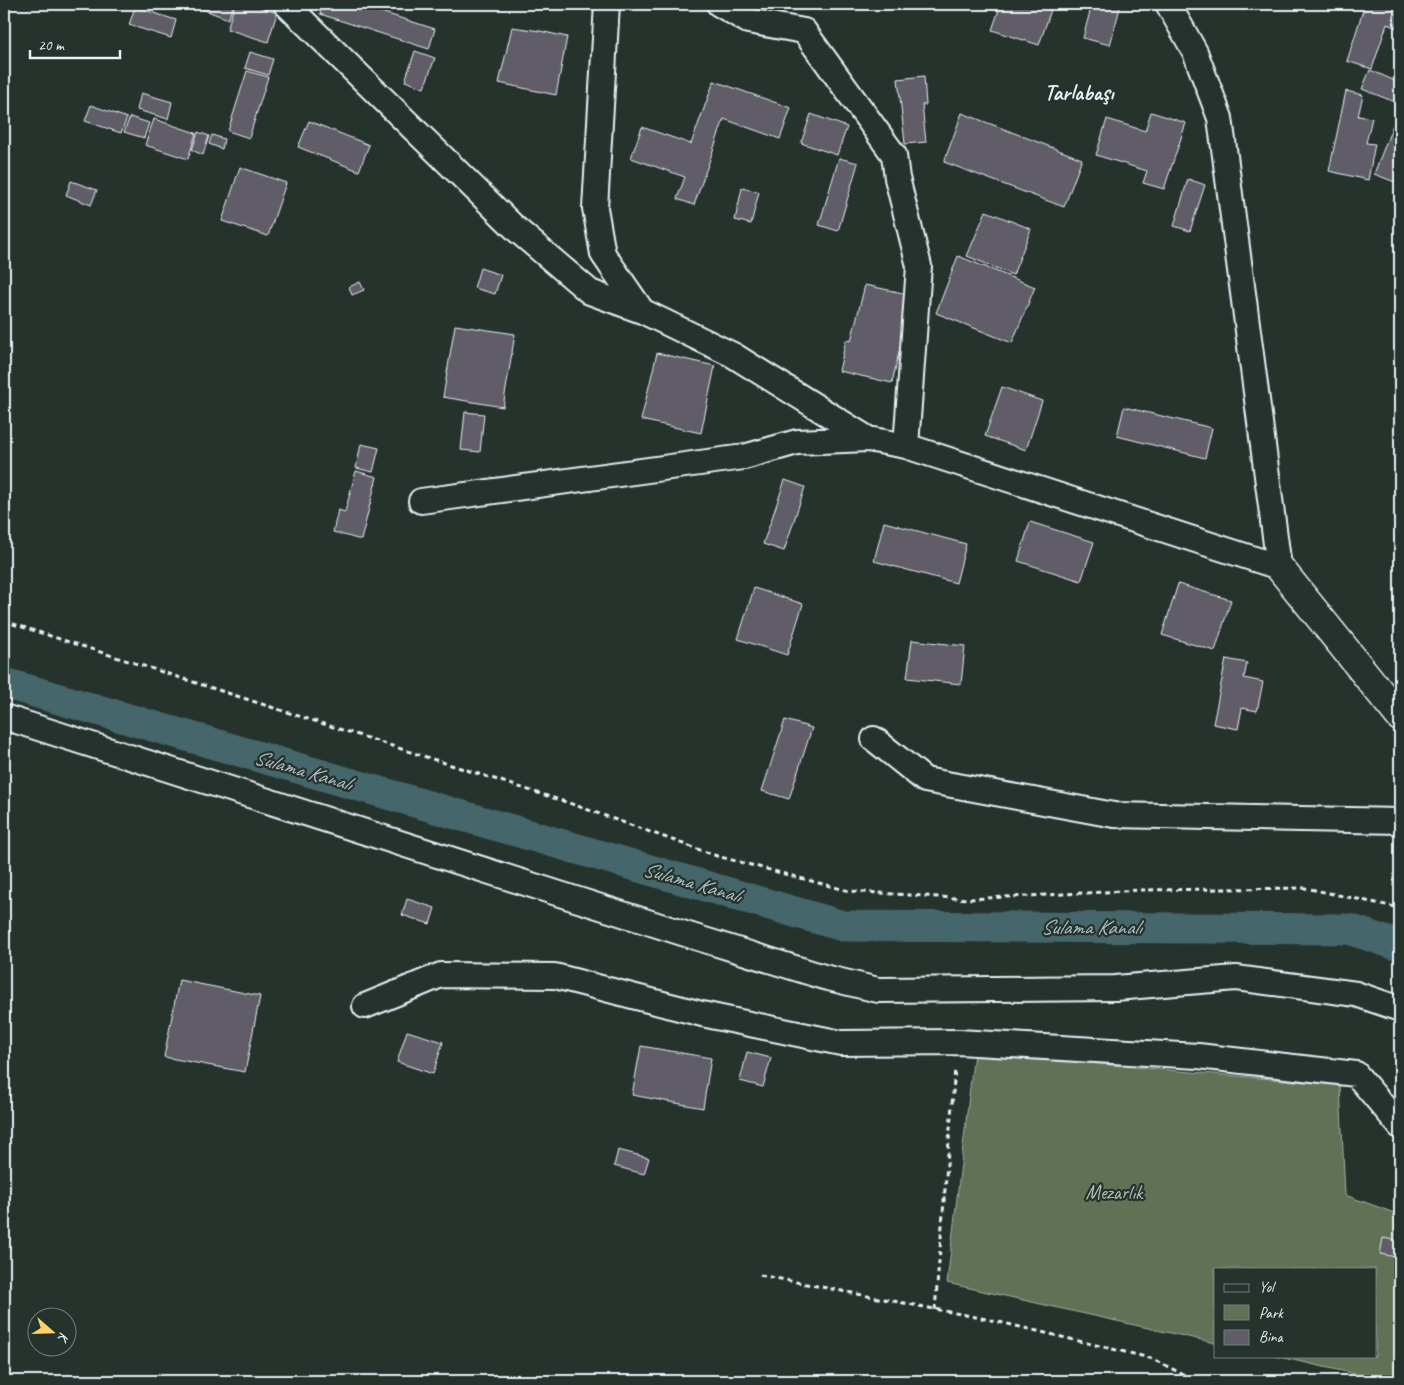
<svg xmlns="http://www.w3.org/2000/svg" width="1404" height="1385" font-family="Caveat,sans-serif">
<style>
.green{fill:#607154;stroke:#a4b1a6}
.lines{fill:none;stroke-linecap:round;stroke-linejoin:round}
.canal{stroke:#44666a;stroke-width:31}
.building{fill:#605d67;stroke:#e8f1f8}
.street-casing{stroke:#e8f1f8;stroke-width:28}
.secondary-casing{stroke:#e8f1f8;stroke-width:31}
.path{stroke:#e8f1f8;stroke-width:3;stroke-dasharray:5 4;stroke-linecap:butt}
.street{stroke:#26332d;stroke-width:24}
.secondary{stroke:#26332d;stroke-width:28}
.labels{text-anchor:middle;stroke-width:4.5;stroke-linejoin:round;paint-order:stroke}
.park-label{font-size:20px;fill:#b2beb6;stroke:#26332d}
.water-label{font-size:21px;font-style:italic;fill:#afc0c6;stroke:#26332d}
.quarter-label{font-size:22px;font-weight:bold;fill:#e8f1f8;stroke:#26332d}
</style>
<rect width="100%" height="100%" fill="#26332d"/>
<filter id="ink" filterUnits="userSpaceOnUse"><feTurbulence type="fractalNoise" baseFrequency=".02" numOctaves="2"/><feDisplacementMap in="SourceGraphic" scale="10" xChannelSelector="R" yChannelSelector="G"/><feConvolveMatrix kernelMatrix="1 2 1 2 8 2 1 2 1" color-interpolation-filters="sRGB"/></filter>
<g filter="url(#ink)">
<!-- green -->
<path class="green" d="M974 1053 1340 1085 1345 1195 1400 1215V1381H1387L1275 1356H1375V1269H1215V1343L947 1283Z"/>
<g class="lines">
<!-- canal -->
<path class="canal" d="M4 683 843 926 1349 929 1400 946"/>
</g>
<!-- building -->
<path class="building" d="M189 4H234L228 19Z
M235 4H250L277 13 268 42 227 29Z
M323 4H356L435 29 429 49 320 14Z
M1001 4H1053L1039 45 992 30Z
M1092 4H1121L1110 45 1083 38Z
M1365 4H1400V16L1397 28 1387 24 1372 69 1347 61Z
M135 7 176 20 171 38 129 25Z
M512 27 540 31 567 37 556 95 499 83Z
M415 51 435 58 424 88 405 81Z
M250 52 273 59 268 75 245 68Z
M1370 70 1400 83V104L1362 89Z
M247 71 268 77 249 138 228 131Z
M924 76 926 105H922L926 142 905 144 898 79Z
M714 81 791 108 780 139 724 119 694 205 677 199 685 177 631 158 642 127 691 144Z
M1346 91 1363 95 1358 116 1372 118 1366 143 1375 144 1368 180 1329 171Z
M141 93 172 102 168 119 137 110Z
M91 105 127 118 121 133 85 121Z
M1151 112 1186 123 1164 189 1143 183 1147 171 1096 155 1107 119 1145 131Z
M1398 112H1400V184L1374 174Z
M962 113 1082 159 1064 207 944 162Z
M811 114 847 127 837 155 801 143Z
M130 117 149 123 144 138 124 132Z
M154 119 196 133 188 159 145 145Z
M309 121 369 145 359 171 298 147Z
M198 132 209 136 203 155 192 150Z
M212 135 224 139 222 149 209 144Z
M839 158 858 163 838 231 819 225Z
M240 167 286 183 268 236 222 221Z
M1188 179 1205 185 1190 231 1174 226Z
M71 181 97 190 91 205 66 195Z
M742 188 759 192 751 224 735 220Z
M986 211 1031 229 1013 275 967 256Z
M958 256 1035 287 1012 343 936 313Z
M480 268 501 275 495 294 474 288Z
M360 282 364 290 352 295 349 287Z
M865 285 912 295 892 383 839 371 846 340 851 341Z
M455 325 515 334 503 407 443 397Z
M657 353 715 366 701 433 641 420Z
M1002 387 1042 401 1026 450 985 436Z
M1124 407 1212 428 1205 458 1117 436Z
M465 412 484 414 480 452 461 450Z
M361 444 379 448 373 472 356 468Z
M356 471 377 477 361 540 333 532 338 510 345 512Z
M785 480 805 487 784 551 763 544Z
M884 522 966 544 956 583 874 561Z
M1030 522 1094 542 1081 581 1018 561Z
M1178 584 1231 600 1215 651 1162 635Z
M754 588 803 604 787 655 738 639Z
M912 640 965 646 961 684 907 678Z
M1226 659 1247 663 1244 678 1263 682 1257 711 1242 708 1238 729 1213 724Z
M785 720 812 728 789 799 762 791Z
M407 899 435 908 430 924 402 915Z
M179 980 260 996 245 1072 164 1057Z
M407 1031 443 1042 433 1074 397 1062Z
M641 1046 711 1058 703 1108 632 1095Z
M747 1052 771 1058 763 1087 740 1081Z
M618 1150 649 1158 644 1174 614 1166Z
M1383 1238 1399 1241 1396 1257 1380 1254Z"/>
<g class="lines">
<defs>
<path id="street" d="M286 4 516 229 590 292 642 311
M607 4 595 208 603 254 642 311 733 355 868 439
M719 4 748 21 804 31 894 155 897 178 919 266 906 446
M421 501 744 457 797 442 868 439 906 446 1279 567 1220 118 1195 52 1168 4
M4 717 698 938 824 977 878 990 1115 988 1236 978 1356 994 1400 1009
M874 739 925 780 1114 815 1400 821
M365 1006 441 975 555 976 702 1014 841 1043 958 1042 1198 1056 1356 1074 1400 1126"/>
<path id="secondary" d="M1279 567 1400 717"/>
</defs>
<!-- street casing -->
<use href="#street" class="street-casing"/>
<!-- secondary casing -->
<use href="#secondary" class="secondary-casing"/>
<!-- path -->
<path class="path" d="M4 621 569 803 717 856 849 891 969 899 1142 890 1305 888 1400 908
M760 1275 991 1320 1150 1358 1197 1381
M935 1310 955 1068"/>
<!-- street -->
<use href="#street" class="street"/>
<!-- secondary -->
<use href="#secondary" class="secondary"/>
</g>
</g>
<g class="labels">
<!-- park labels -->
<g class="park-label">
<text x="1114" y="1199">Mezarlık</text>
</g>
<!-- water labels -->
<g class="water-label">
<text transform="translate(303 770) rotate(16)" y="7">Sulama Kanalı</text>
<text transform="translate(692 882) rotate(16)" y="7">Sulama Kanalı</text>
<text x="1091" y="934">Sulama Kanalı</text>
</g>
<!-- quarter labels -->
<g class="quarter-label">
<text x="1079" y="100">Tarlabaşı</text>
</g>
</g>
<!-- margin -->
<rect width="1404" height="1385" fill="none" stroke="#26332d" stroke-width="20"/>
<rect x="10" y="10" width="1384" height="1365" fill="none" stroke="#e8f1f8" stroke-width="2" filter="url(#ink)"/>
<!-- legend -->
<rect x="1214" y="1268" width="162" height="90" fill="#26332d" stroke="#747f7e"/>
<rect x="1224" y="1284" width="25" height="8" fill="#26332d" stroke="#747f7e"/>
<text x="1259" y="1292" font-size="15" fill="#e8f1f8">Yol</text>
<rect x="1224" y="1305" width="25" height="15" fill="#607154" stroke="#747f7e"/>
<text x="1259" y="1318" font-size="15" fill="#e8f1f8">Park</text>
<rect x="1224" y="1330" width="25" height="15" fill="#605d67" stroke="#747f7e"/>
<text x="1259" y="1342" font-size="15" fill="#e8f1f8">Bina</text>
<!-- north arrow -->
<g transform="translate(52 1332) rotate(110)"><circle r="24" fill="#26332d" stroke="#747f7e"/>
<path d="M0-4L9 19L0 12L-9 19Z" fill="#ffd166"/>
<text y="-8" font-size="14" font-weight="bold" text-anchor="middle" fill="#e8f1f8">K</text>
</g>
<!-- scale -->
<path d="M30 50v8h90v-8" fill="none" stroke="#e8f1f8" stroke-width="2.5"/>
<text x="38" y="50" font-size="15" fill="#e8f1f8" stroke="#26332d" stroke-width="4" paint-order="stroke">20 m</text>
</svg>
